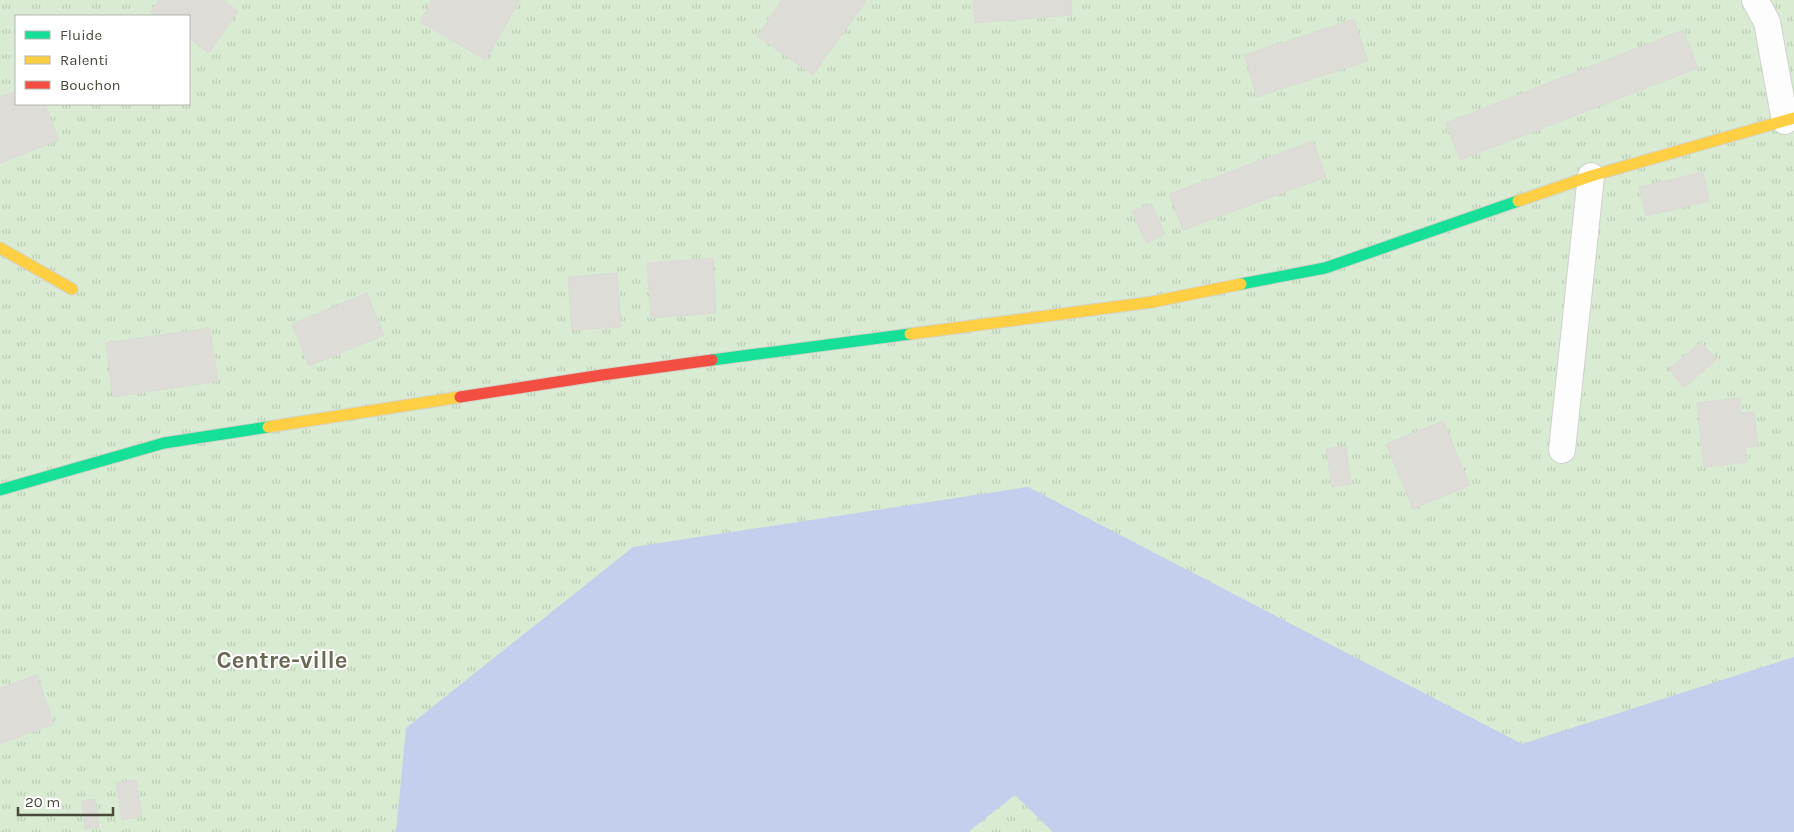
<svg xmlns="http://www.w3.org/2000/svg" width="1794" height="832" font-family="Karla,sans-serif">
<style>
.grass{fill:url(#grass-tufts);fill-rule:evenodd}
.water{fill:#c3cfed}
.building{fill:#dddcd7;stroke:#dbdbd5}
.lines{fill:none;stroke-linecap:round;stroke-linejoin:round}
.street-casing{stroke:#d1d1cc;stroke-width:28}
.fast-casing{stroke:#d3d3c8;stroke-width:13}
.slow-casing{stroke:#d3d3c8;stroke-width:13}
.jam-casing{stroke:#d3d3c8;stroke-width:13}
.street{stroke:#fdfdfd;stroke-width:26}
.fast{stroke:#16e098;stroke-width:11}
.slow{stroke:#ffcf43;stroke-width:11}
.jam{stroke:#f24e42;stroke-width:11}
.labels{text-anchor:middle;stroke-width:4;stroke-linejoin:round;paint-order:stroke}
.district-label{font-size:24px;font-weight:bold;fill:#6b6953;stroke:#fff}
</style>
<defs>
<pattern id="grass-tufts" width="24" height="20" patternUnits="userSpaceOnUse" patternTransform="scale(1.25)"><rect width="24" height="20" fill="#d9ebd2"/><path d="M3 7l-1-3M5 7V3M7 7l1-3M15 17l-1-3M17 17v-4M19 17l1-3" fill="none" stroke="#bccbb5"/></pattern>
</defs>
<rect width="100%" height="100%" fill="#f3f3ef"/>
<!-- grass -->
<path class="grass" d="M0 0H1794V832H0ZM16 16H189V104H16Z"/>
<!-- water -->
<path class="water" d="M1028 487 1522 744 1794 657V832H1053L1015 795 968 832H396L406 728 633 547Z"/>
<!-- building -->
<path class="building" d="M159 0H222L238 11 209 53 189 38V16H157L150 12Z
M432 0H520L486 60 420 22Z
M782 0H867L813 75 757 36Z
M973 0H1071L1072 15 975 23Z
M1354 19 1368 61 1257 97 1244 55Z
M1683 30 1698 68 1460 160 1446 123Z
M16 91V104H45L59 140 0 163V97Z
M1313 141 1326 177 1183 230 1169 194Z
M1703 172 1709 201 1646 216 1639 187Z
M1151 203 1165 234 1146 243 1132 212Z
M713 258 716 313 651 318 647 263Z
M617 273 621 327 572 330 568 277Z
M367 293 384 335 309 366 292 324Z
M210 328 218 381 113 397 106 343Z
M1701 342 1716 360 1684 388 1669 369Z
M1739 398 1741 413 1754 412 1758 446 1745 448 1747 462 1704 467 1697 403Z
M1443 421 1470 485 1413 509 1386 444Z
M1346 446 1351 484 1332 487 1326 449Z
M37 675 54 724 0 744V688Z
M136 780 142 816 122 820 116 783Z
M95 799 99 827 85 829 81 801Z"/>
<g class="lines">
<defs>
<path id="street" d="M1755 0 1767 22 1785 121
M1562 450 1591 176"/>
<path id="fast" d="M1241 284 1325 268 1518 201
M712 360 910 334
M0 490 164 443 268 427"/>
<path id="slow" d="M1518 201 1591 176 1794 118
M0 248 72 289
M910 334 1152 302 1241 284
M268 427 460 397"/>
<path id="jam" d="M460 397 602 375 712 360"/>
</defs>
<!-- street casing -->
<use href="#street" class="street-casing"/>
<!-- fast casing -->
<use href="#fast" class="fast-casing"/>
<!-- slow casing -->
<use href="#slow" class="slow-casing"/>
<!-- jam casing -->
<use href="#jam" class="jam-casing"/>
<!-- street -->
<use href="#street" class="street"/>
<!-- fast -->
<use href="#fast" class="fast"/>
<!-- slow -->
<use href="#slow" class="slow"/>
<!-- jam -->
<use href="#jam" class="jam"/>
</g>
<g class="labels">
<!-- district labels -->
<g class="district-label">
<text x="282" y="668">Centre-ville</text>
</g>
</g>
<!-- legend -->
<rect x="15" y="15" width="175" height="90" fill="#ffffff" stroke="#b6b6b1"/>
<rect x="25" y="31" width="25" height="8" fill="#16e098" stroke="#b6b6b1"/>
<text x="60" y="40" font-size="15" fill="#49483b">Fluide</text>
<rect x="25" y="56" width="25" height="8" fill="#ffcf43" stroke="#b6b6b1"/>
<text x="60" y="65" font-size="15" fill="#49483b">Ralenti</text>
<rect x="25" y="81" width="25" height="8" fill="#f24e42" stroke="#b6b6b1"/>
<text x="60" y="90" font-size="15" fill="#49483b">Bouchon</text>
<!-- scale -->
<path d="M18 807v8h95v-8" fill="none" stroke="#49483b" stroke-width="2.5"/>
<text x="25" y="807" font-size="15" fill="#49483b" stroke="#ffffff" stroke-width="4" paint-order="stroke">20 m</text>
</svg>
